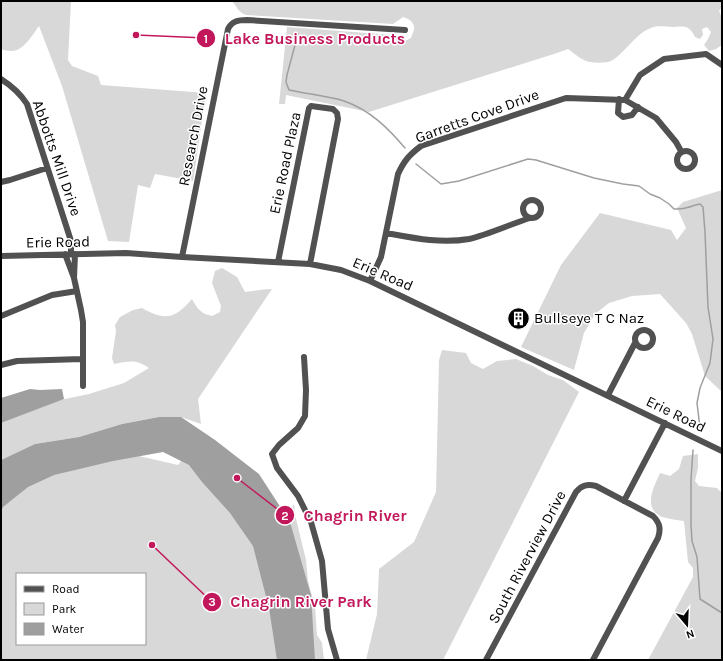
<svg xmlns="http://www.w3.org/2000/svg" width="723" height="661" font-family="Karla,sans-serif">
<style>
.green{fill:#d8d8d8;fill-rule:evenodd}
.water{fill:#9f9f9f}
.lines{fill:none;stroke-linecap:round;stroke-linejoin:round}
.stream{stroke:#9f9f9f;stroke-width:1.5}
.minor{stroke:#515151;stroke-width:6}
.labels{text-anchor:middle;stroke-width:3;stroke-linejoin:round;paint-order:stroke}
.street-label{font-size:15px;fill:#000;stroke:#fff}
.poi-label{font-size:15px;fill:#000;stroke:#fff;text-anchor:start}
.leader{fill:none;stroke:#c2185b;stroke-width:1.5}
.callout-dot{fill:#c2185b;stroke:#fff;stroke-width:1.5}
.mark-label{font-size:12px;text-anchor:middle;font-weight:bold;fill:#fff}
.callout-label{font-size:16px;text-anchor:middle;font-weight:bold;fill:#c2185b;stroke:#fff;stroke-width:3;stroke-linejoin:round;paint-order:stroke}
</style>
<rect width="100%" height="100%" fill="#fff"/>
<!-- green -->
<path class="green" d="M1 1H71L68 60 72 66 98 76 101 85 206 93 193 181 155 174 150 188 138 185 129 242 108 241 62 86 39 26C33 34 23 52 11 51 8 51 4 50 1 49Z
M231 1H722V7L719 11 722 18V45L716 49 709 51 704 45 708 39 711 32 707 27 702 29 703 35 700 39 695 37C689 25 685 26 673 27 665 27 659 25 651 28 635 33 621 59 608 62 602 63 591 63 586 61 580 59 574 53 568 49L557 53 369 112 286 95 285 104H279L287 27 393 35 399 40 405 41 411 38 414 30C415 23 410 19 403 17L393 24 246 15C236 11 238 6 231 1Z
M722 190V392L705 376 692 334 686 323 660 294 632 296 609 303 595 314 584 333 574 370 521 347 561 265 600 213 671 230 677 240 686 228 677 208 683 202Z
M222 268 237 277 245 292C255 291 263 289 272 289L198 399 201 424 181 417H159L122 424 79 437 35 444 1 460V423L60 400 89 394 124 383 149 368C136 359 129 361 114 364L112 358 116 331 115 325 120 317 133 310 142 308C165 321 175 319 192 299 197 309 202 314 212 316L220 312 221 306 212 283 215 271Z
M442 350 466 353 471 363 483 369 497 361 516 359 533 366 548 375 563 380 579 392 443 660H366L377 614 379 569 414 542 436 492 439 360Z
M196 443 278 529 294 504 296 519 306 560 308 581 315 607 317 635 322 643 324 660H1V476L104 448 178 465ZM17 574H145V644H17Z
M698 454V468L695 481 699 486 717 488 722 493V660H648L693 577V568L688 562 684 521C677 520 669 519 662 517 642 508 654 487 660 473L670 476 679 469 683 456Z"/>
<!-- water -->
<path class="water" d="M30 389 40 390 62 389 64 399 1 423V398Z
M159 417H181L215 440 259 474 290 522 311 595 315 660H277L269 608 253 546 230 513 202 482 189 465 163 452 113 461 54 475 28 487 3 507 1 511V460L35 444 79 437 122 424Z"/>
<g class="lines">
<!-- stream -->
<path class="stream" d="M298 34 287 75 286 82 289 90C307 94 328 96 344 101 370 110 388 128 405 148
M416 164 441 184 459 181 528 159 536 160 594 178 623 184 639 186 650 194 660 198 669 204 674 209C686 210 689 206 700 204L703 207 705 232 708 307 713 339 710 363 700 388 697 403 700 428
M693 450 691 479V525L692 541 697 557 700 599 722 613"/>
<!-- minor -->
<path class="minor" d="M1 79C12 86 20 93 27 104L71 241V254
M619 99 618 113 623 117 632 115 638 107
M625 100 656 118 676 142 681 151
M677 160a9 9 0 1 1 18 0a9 9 0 1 1-18 0Z
M1 182 10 180 47 168
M523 209a9 9 0 1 1 18 0a9 9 0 1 1-18 0Z
M386 233C413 238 441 244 469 239 487 235 511 224 530 218
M65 254 74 278 81 310 83 322V386
M1 256 126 253 182 257 310 264 341 270 370 281 722 451
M182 257 228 29C232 21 238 20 247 20L405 30
M278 262 309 108 311 106 333 109 337 113 338 119 310 264
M74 278 75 254
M370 281 381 257 398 174C404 161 409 155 421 146L566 98 625 100 640 75 664 59 706 54 722 65
M1 316 52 295 77 291
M635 339a9 9 0 1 1 18 0a9 9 0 1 1-18 0Z
M304 357 306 390 305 416 298 428 279 445 272 454 277 468 298 496 311 522 322 561 328 629 337 660
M1 365 17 361 82 359
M608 395 635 343
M624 501 665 423
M486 660 576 492C582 485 587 484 596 486L653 516C660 523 661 529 658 538L593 660"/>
</g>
<!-- icons -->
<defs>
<symbol id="building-disc" viewBox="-11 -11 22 22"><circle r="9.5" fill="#000" stroke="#fff"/><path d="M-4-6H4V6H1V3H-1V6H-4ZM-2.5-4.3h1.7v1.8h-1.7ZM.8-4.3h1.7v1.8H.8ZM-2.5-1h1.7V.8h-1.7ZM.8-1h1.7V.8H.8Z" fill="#fff"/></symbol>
</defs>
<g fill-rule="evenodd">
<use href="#building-disc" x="506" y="306" width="25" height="25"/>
</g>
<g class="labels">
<!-- street labels -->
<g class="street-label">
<text transform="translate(477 116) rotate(-20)" y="5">Garretts Cove Drive</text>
<text transform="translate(193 136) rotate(-79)" y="5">Research Drive</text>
<text transform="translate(57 158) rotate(71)" y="5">Abbotts Mill Drive</text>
<text transform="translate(285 163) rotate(-78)" y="5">Erie Road Plaza</text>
<text transform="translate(58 242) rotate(-1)" y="5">Erie Road</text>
<text transform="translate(383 274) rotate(23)" y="5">Erie Road</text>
<text transform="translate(676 414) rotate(26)" y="5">Erie Road</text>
<text transform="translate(527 557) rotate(-62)" y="5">South Riverview Drive</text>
</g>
<!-- poi labels -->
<g class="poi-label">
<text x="534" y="323">Bullseye T C Naz</text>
</g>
</g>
<!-- callouts -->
<path class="leader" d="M136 35L206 38M237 478L285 515M152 545L212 602"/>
<g class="callout-dot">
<circle cx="136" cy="35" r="4"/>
<circle cx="237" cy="478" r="4"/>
<circle cx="152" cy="545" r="4"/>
<circle cx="206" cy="38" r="10"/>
<circle cx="285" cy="515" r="10"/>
<circle cx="212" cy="602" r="10"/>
</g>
<g class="mark-label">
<text x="206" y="43">1</text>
<text x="285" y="520">2</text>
<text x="212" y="606">3</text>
</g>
<g class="callout-label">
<text x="315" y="44">Lake Business Products</text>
<text x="355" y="521">Chagrin River</text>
<text x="301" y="607">Chagrin River Park</text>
</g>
<!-- border -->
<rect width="723" height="661" fill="none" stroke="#000000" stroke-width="4"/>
<!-- legend -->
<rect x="16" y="573" width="130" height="72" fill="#ffffff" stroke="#999999"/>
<rect x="24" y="586" width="20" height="6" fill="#515151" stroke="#999999"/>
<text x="52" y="593" font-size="12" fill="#000000">Road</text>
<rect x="24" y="603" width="20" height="12" fill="#d8d8d8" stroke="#999999"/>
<text x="52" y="613" font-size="12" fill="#000000">Park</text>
<rect x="24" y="623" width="20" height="12" fill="#9f9f9f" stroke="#999999"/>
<text x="52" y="633" font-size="12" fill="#000000">Water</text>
<!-- north arrow -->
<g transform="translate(687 625) rotate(161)" stroke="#ffffff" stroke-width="3" paint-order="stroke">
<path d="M0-3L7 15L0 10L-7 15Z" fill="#000000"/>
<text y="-6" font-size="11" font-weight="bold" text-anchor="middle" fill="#000000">N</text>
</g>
</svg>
